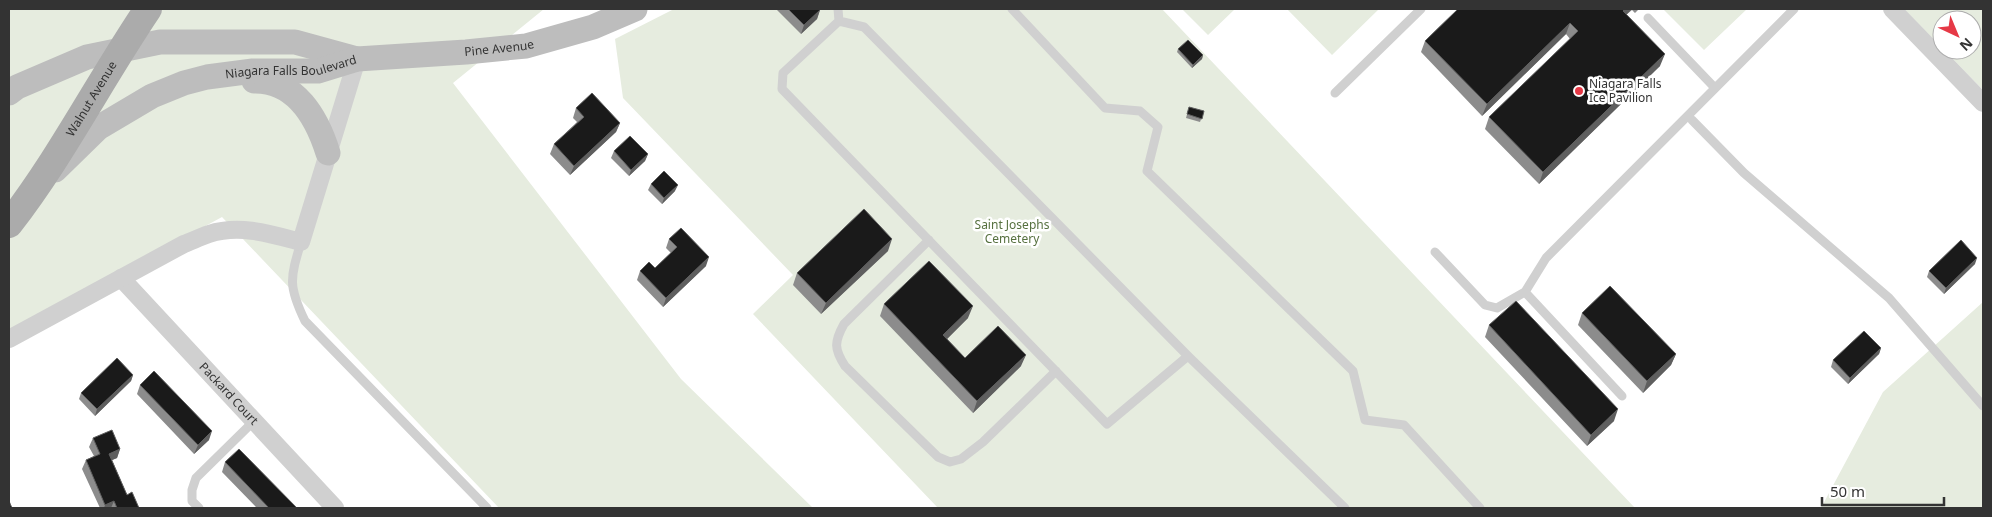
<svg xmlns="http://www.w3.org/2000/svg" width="1992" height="517" font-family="'Noto Sans',sans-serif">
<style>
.green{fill:#e6ecdf}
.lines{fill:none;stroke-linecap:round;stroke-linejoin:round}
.service{stroke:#d0d0d0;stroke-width:9}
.minor{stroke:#d0d0d0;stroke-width:18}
.secondary{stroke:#bdbdbd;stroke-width:25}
.primary{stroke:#ababab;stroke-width:28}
.wall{fill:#8c8c8c}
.shaded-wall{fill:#5f5f5f}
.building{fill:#1a1a1a;stroke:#5f5f5f}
.poi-dot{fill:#e63946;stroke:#fff;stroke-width:2}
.labels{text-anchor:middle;stroke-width:5;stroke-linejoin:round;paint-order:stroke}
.street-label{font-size:12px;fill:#333;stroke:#fff}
.poi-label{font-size:12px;fill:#333;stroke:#fff;text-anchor:start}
.park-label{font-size:12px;fill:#56703f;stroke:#fff}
</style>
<rect width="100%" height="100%" fill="#fff"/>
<!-- green -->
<path class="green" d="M9 9H544L453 83 681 379 813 508H499L222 217 9 333Z
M674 9H1162L1635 508H938L753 314 793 275 623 98 615 39Z
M1182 9H1235L1208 35Z
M1287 9H1379L1332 55Z
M1663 9H1747L1704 50Z
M1904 9H1983V90L1944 50H1972V20H1942V48Z
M1983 302V508H1821L1883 392Z"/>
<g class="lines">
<!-- service -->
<path class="service" d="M838 9 839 21
M1012 9 1105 108 1140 111 1158 127 1147 171 1353 371 1365 420 1404 425 1480 508
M1648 18 1715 88
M839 21 864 27 1188 356 1107 424 782 89 783 73Z
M1335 93 1421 9
M1692 120 1744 173 1889 298 1983 406
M929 240 844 324C834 342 834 349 845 366L938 457 950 462 961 459 983 442 1056 371
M301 242C290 279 288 286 305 321L487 508
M1435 252 1485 305 1497 308 1525 292 1546 258 1794 9
M1525 292 1622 396
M1188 356 1345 508
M199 508 192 501V490L196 478 253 422"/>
<!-- minor -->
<g class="minor">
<path d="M1892 9 1983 103"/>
<path id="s1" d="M121 278 335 508"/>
<path d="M9 339 184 244C192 241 200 237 209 234 240 224 271 234 301 242L357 59"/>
</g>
<!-- secondary -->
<g class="secondary">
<path d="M254 81C296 80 317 118 328 153"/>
<path d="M9 93 17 87 87 57 160 42H295L357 59"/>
<path id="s2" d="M55 170 98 128 152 96 184 83 207 77 253 71H318L357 59 466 52 526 46 593 27 635 9"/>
</g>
<!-- primary -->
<path class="primary" id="s3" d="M9 224C61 157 100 80 148 9"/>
</g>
<!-- wall -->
<path class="wall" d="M776 9H819L820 10 817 19 801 34Z
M1458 9H1639L1635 13 1632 10 1626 15 1660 66 1539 184 1485 129 1489 117 1570 39 1566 34 1482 116 1421 52 1425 41Z
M1178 49 1203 55 1202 59 1192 68 1177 52Z
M1189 107 1204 111 1200 122 1186 118Z
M576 108 620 123 616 132 570 175 550 154 554 144 577 122 573 118Z
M614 151 648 154 645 161 629 176 611 158Z
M651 184 675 191 662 204 648 190Z
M669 239 706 266 663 307 637 280 640 271 655 268 671 253 666 248Z
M888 251 821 314 793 285 797 273Z
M1975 264 1944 294 1927 277 1929 271Z
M884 304 968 318 947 339 965 358 1021 366 973 413 880 316Z
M1582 313 1676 354 1671 365 1643 393 1578 325Z
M1489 325 1614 421 1587 446 1485 337Z
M1881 348 1879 354 1848 384 1831 367 1833 360Z
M133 375 131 381 95 416 79 399 81 393Z
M140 385 209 440 194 454 137 394Z
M93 438 120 449 117 458 112 460 127 495 139 508H100L82 469 86 460 94 456 89 447Z
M225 462 297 508H257L222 472Z"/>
<!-- shaded-wall -->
<path class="shaded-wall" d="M1625 9H1632L1618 23 1623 11Z
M820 10 817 19 801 34 804 25Z
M1570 23 1566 34 1482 116 1487 104Z
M1665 54 1660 66 1539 184 1543 172Z
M1203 55 1202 59 1192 68 1193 65Z
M620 123 616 132 570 175 574 166Z
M648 154 645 161 629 176 631 170Z
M678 185 675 191 662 204 664 198Z
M892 239 888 251 821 314 826 303Z
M709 257 706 266 663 307 666 298Z
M1977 258 1975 264 1944 294 1946 288Z
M973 306 968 318 939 347 943 335Z
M1881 348 1879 354 1848 384 1850 378Z
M1676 354 1671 365 1643 393 1647 381Z
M1026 355 1021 366 973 413 977 401Z
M133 375 131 381 95 416 97 409Z
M1618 409 1614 421 1587 446 1591 435Z
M212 431 209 440 194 454 198 445Z
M120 449 117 458 105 463 109 454Z
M114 501 111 508H104L105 505Z"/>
<!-- building -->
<path class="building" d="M788 9H819L820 10 804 25Z
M1458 9H1625L1623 11 1665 54 1543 172 1489 117 1578 31 1570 23 1487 104 1425 41Z
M1188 40 1203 55 1193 65 1178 49Z
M592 93 620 123 574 166 554 144 584 117 576 108Z
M1189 107 1204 111 1202 119 1187 114Z
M630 136 648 154 631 170 614 151Z
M664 171 678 185 664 198 651 184Z
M864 209 892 239 826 303 797 273Z
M681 228 709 257 666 298 640 271 649 262 655 268 677 247 669 239Z
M1961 240 1977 258 1946 288 1929 271Z
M929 261 973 306 943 335 965 358 998 326 1026 355 977 401 884 304Z
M1610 286 1676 354 1647 381 1582 313Z
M1516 301 1618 409 1591 435 1489 325Z
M1864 331 1881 348 1850 378 1833 360Z
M117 358 133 375 97 409 81 393Z
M154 371 212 431 198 445 140 385Z
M112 430 120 449 109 454 127 495 132 492 139 508H117L114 501 105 505 86 460 100 454 93 438Z
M239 449 297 508H269L225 462Z
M9 501 12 508H9Z"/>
<!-- markers -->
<circle class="poi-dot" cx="1579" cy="91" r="5"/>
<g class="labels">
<!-- street labels -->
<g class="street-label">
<text dy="4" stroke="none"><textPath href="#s2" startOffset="476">Pine Avenue</textPath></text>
<text dy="4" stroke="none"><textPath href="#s2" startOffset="266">Niagara Falls Boulevard</textPath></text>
<text dy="4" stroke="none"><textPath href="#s3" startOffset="150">Walnut Avenue</textPath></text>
<text dy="4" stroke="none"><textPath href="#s1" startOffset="158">Packard Court</textPath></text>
</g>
<!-- poi labels -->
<g class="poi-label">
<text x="1589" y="88">Niagara Falls<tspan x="1589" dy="14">Ice Pavilion</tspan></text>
</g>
<!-- park labels -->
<g class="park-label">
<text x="1012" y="229">Saint Josephs<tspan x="1012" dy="14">Cemetery</tspan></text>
</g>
</g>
<!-- border -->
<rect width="1992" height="517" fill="none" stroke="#333333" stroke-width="20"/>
<!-- north arrow -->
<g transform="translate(1957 35) rotate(136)"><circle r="24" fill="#ffffff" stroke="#adadad"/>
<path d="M0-4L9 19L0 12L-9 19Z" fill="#e63946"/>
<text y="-8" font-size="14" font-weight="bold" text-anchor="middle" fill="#333333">N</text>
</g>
<!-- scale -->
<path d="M1822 497v8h122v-8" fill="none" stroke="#333333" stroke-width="2.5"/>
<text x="1830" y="497" font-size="15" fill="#333333" stroke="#ffffff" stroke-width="4" paint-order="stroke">50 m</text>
</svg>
